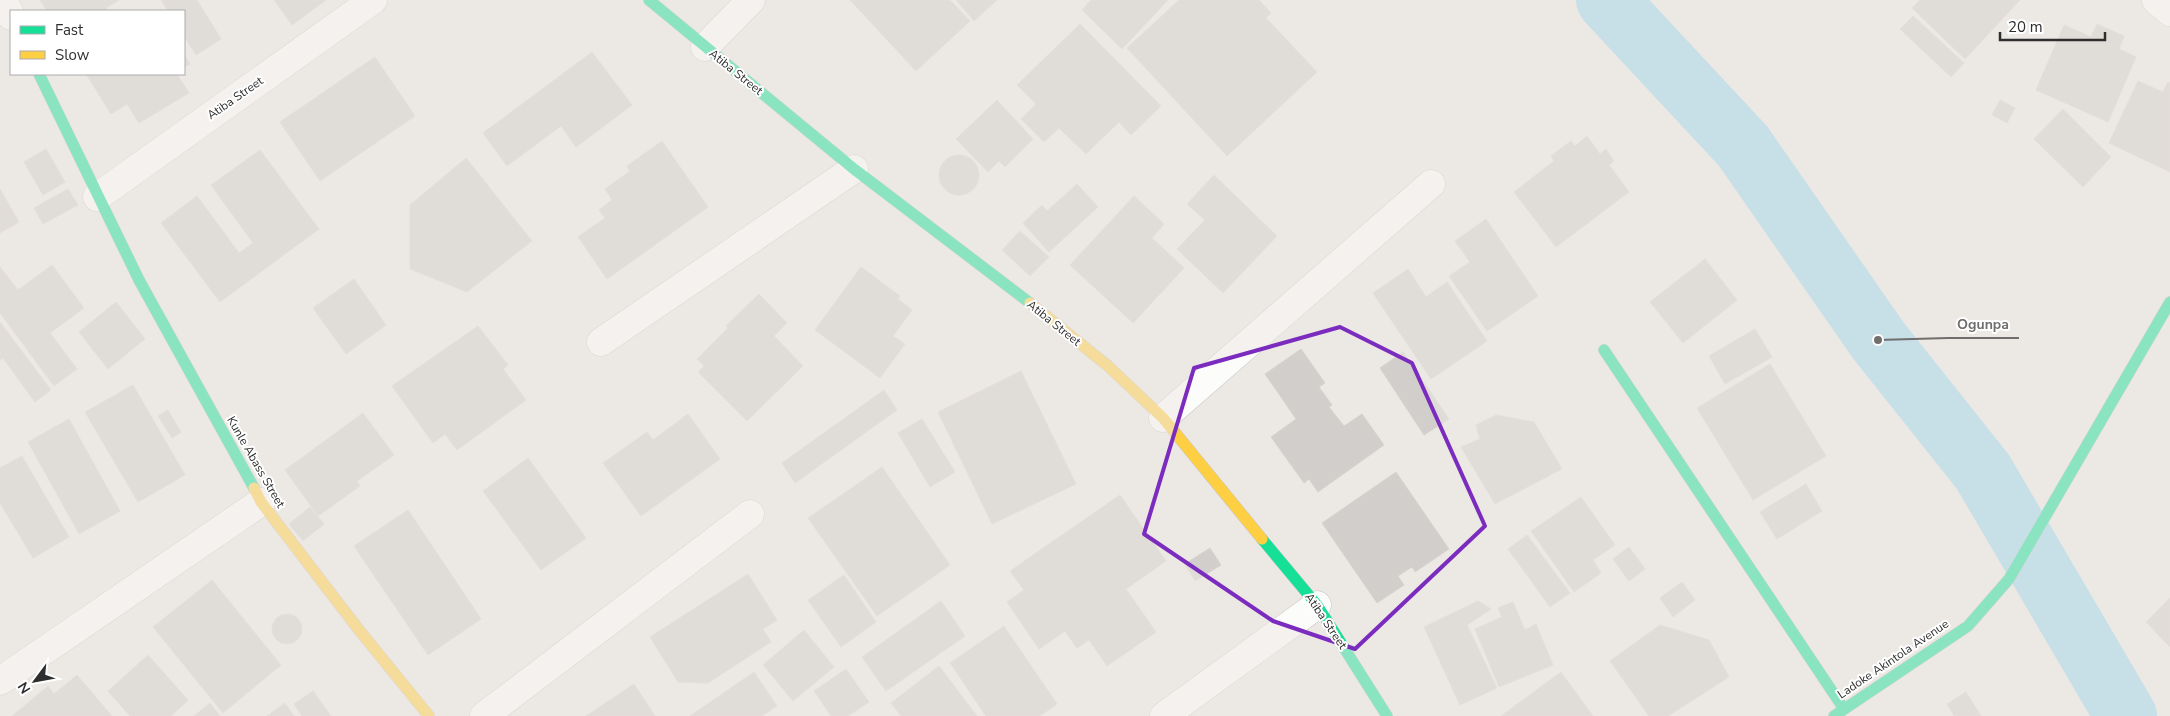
<svg xmlns="http://www.w3.org/2000/svg" width="2170" height="716" font-family="'Nunito Sans',sans-serif">
<style>
.lines{fill:none;stroke-linecap:round;stroke-linejoin:round}
.river{stroke:#99d6ec;stroke-width:62}
.building{fill:#d1cecb;stroke:#d7d4d0}
.street-casing{stroke:#c5c4c5;stroke-width:29}
.fast-casing{stroke:#c5c4c5;stroke-width:12}
.slow-casing{stroke:#c5c4c5;stroke-width:12}
.street{stroke:#fcfcfb;stroke-width:28}
.fast{stroke:#16e098;stroke-width:11}
.slow{stroke:#ffcf43;stroke-width:11}
.marked{fill:none;stroke:#7b2cbf;stroke-width:4;stroke-linejoin:round}
.labels{text-anchor:middle;stroke-width:4;stroke-linejoin:round;paint-order:stroke}
.street-label{font-size:12px;fill:#2e2e2e;stroke:#fff}
.leader{fill:none;stroke:#706f6e;stroke-width:2}
.callout-dot{fill:#706f6e;stroke:#fff;stroke-width:2}
.callout-label{font-size:14px;text-anchor:middle;font-weight:bold;fill:#706f6e;stroke:#fff;stroke-width:4;stroke-linejoin:round;paint-order:stroke}
</style>
<rect width="100%" height="100%" fill="#ece8e4"/>
<g class="lines">
<!-- river -->
<path class="river" d="M1607 0 1743 146 1878 340 1983 472 2126 716"/>
</g>
<!-- building -->
<path class="building" d="M40 0H119L106 8 108 11H47Z
M161 0H197L221 39 196 55 184 36V11H168Z
M274 0H326L292 25Z
M850 0H950L970 21 916 71Z
M956 0H997L974 21Z
M1091 0H1168L1122 49 1082 10Z
M1179 0H1259L1271 13 1266 18 1317 72 1227 156 1127 48Z
M1920 0H2020L1965 59 1912 8Z
M1913 16 1964 63 1951 77 1900 29Z
M1080 24 1161 106 1131 135 1119 122 1086 154 1059 128 1044 142 1021 119 1036 104 1017 85Z
M2097 24 2124 36 2119 49 2136 57 2108 122 2036 90 2064 25 2091 37Z
M592 52 632 105 576 147 561 126 507 166 483 133Z
M184 54 190 64 184 67Z
M375 57 415 116 320 181 280 122Z
M86 74H177L189 93 139 123 127 104 111 114Z
M2138 81 2163 92 2168 82 2170 83V172L2109 143Z
M997 100 1033 139 1005 167 999 161 988 172 956 139Z
M2000 100 2015 108 2007 123 1992 115Z
M2063 109 2111 157 2083 187 2034 139Z
M1587 136 1600 154 1606 149 1614 161 1609 165 1629 192 1556 247 1514 192 1554 161 1551 156 1571 141 1575 146Z
M662 141 708 207 607 279 578 237 605 218 599 210 612 200 605 189 630 171 627 166Z
M46 149 65 182 43 195 24 162Z
M260 150 319 229 220 302 161 223 197 196 239 253 253 243 211 185Z
M939 175a20 20 0 1 1 40 0a20 20 0 1 1-40 0Z
M466 158 532 241 467 292 410 269V205Z
M1214 175 1277 236 1223 293 1177 249 1205 220 1187 204Z
M1077 184 1098 207 1049 252 1023 223 1042 205 1047 211Z
M0 189 19 222 0 233Z
M68 189 78 205 43 224 34 208Z
M1134 196 1164 224 1152 238 1184 268 1133 323 1070 265Z
M1486 219 1538 296 1487 331 1449 276 1470 262 1455 241Z
M1020 231 1049 257 1030 276 1002 250Z
M1705 259 1737 300 1683 343 1650 302Z
M52 265 84 308 50 333 77 369 54 386 0 313V267L18 290Z
M861 267 900 296 898 299 912 310 893 336 905 344 880 378 815 330Z
M1408 269 1426 297 1447 282 1487 341 1431 379 1373 293Z
M354 279 386 325 346 354 313 308Z
M759 294 787 323 774 336 803 366 747 421 698 372 704 366 697 359 728 328 726 326Z
M116 302 145 339 108 369 79 332Z
M0 322 51 390 35 402 3 358 0 360Z
M478 326 508 365 503 369 526 400 457 450 445 434 433 443 392 386Z
M1755 329 1772 357 1725 384 1709 356Z
M1301 349 1325 383 1319 387 1332 405 1329 407 1344 426 1362 414 1384 445 1318 492 1309 479 1304 483 1271 437 1296 419 1265 374Z
M1403 352 1449 419 1424 435 1380 368Z
M1770 364 1826 456 1753 500 1697 408Z
M1021 371 1076 484 992 524 938 412Z
M133 385 185 475 138 502 85 412Z
M884 390 897 410 795 483 782 463Z
M168 410 181 432 172 438 158 416Z
M363 413 394 455 357 481 360 486 318 516 285 470Z
M688 414 720 459 641 516 603 463 647 432 653 440Z
M1496 415 1534 422 1562 469 1495 504 1461 447 1480 439 1476 425Z
M69 419 120 511 79 534 28 442Z
M922 419 955 472 930 487 898 433Z
M22 456 69 537 33 558 0 503V468Z
M528 458 586 538 541 570 483 491Z
M882 467 950 565 877 616 808 518Z
M1396 472 1449 549 1415 572 1412 567 1398 576 1404 585 1377 603 1322 523Z
M1806 484 1822 511 1777 539 1760 512Z
M1120 495 1166 561 1126 589 1156 632 1107 666 1089 640 1077 648 1065 631 1039 649 1007 602 1024 590 1010 571Z
M1581 497 1615 545 1593 560 1601 573 1574 592 1531 531Z
M310 507 324 524 303 541 289 524Z
M408 510 481 619 428 655 354 546Z
M1527 535 1570 593 1550 607 1508 549Z
M1629 547 1645 569 1629 581 1613 559Z
M1210 548 1221 565 1195 581 1185 564Z
M748 574 777 620 763 629 771 642 708 683 678 682 650 637Z
M844 575 876 622 841 647 808 600Z
M212 580 281 665 223 713 153 627Z
M1682 582 1695 600 1673 617 1660 598Z
M2170 598V647L2146 622Z
M941 601 965 636 886 691 862 657Z
M1478 601 1491 609 1467 625 1497 688 1460 705 1424 627Z
M1513 602 1525 630 1536 624 1553 665 1499 687 1475 629 1502 617 1498 608Z
M272 629a15 15 0 1 1 30 0a15 15 0 1 1-30 0Z
M1660 625 1709 640 1729 677 1668 716H1649L1610 661Z
M1004 626 1057 704 1040 716H986L950 663Z
M804 630 834 667 793 701 763 665Z
M148 655 188 700 171 716H130L108 691Z
M939 666 977 716H901L891 703Z
M846 669 869 702 848 716H831L814 691Z
M754 672 777 706 762 716H690Z
M1561 672 1593 716H1501Z
M77 675 112 716H12L48 686 54 694Z
M634 684 655 716H586Z
M313 691 331 716H302L294 704Z
M1966 692 1981 716H1954L1947 704Z
M210 703 220 716H194Z
M285 703 294 716H267Z"/>
<g class="lines">
<defs>
<path id="street" d="M3 0 11 16
M2156 0 2170 12
M705 47 751 0
M97 197 373 0
M601 342 854 169
M1163 418 1431 184
M0 681 261 502
M484 716 750 514
M1164 716 1317 605"/>
<path id="fast" d="M649 0 854 169 1030 303
M39 74 139 280 254 488
M1604 350 1844 709
M1262 539 1317 605 1387 716
M1834 716 1968 626 2009 579 2170 302"/>
<path id="slow" d="M1030 303 1108 366 1163 418 1262 539
M254 488 261 502 359 630 429 716"/>
</defs>
<!-- street casing -->
<use href="#street" class="street-casing"/>
<!-- fast casing -->
<use href="#fast" class="fast-casing"/>
<!-- slow casing -->
<use href="#slow" class="slow-casing"/>
<!-- street -->
<use href="#street" class="street"/>
<!-- fast -->
<use href="#fast" class="fast"/>
<!-- slow -->
<use href="#slow" class="slow"/>
</g>
<!-- marked area -->
<path d="M0 0H2170V716H0ZM1340 327 1412 363 1485 526 1355 649 1273 621 1144 534 1194 368Z" fill="#ece8e4" fill-opacity=".55" fill-rule="evenodd"/>
<path class="marked" d="M1340 327 1412 363 1485 526 1355 649 1273 621 1144 534 1194 368Z"/>
<g class="labels">
<!-- street labels -->
<g class="street-label">
<text transform="translate(736 72) rotate(39)" y="4">Atiba Street</text>
<text transform="translate(235 98) rotate(-35)" y="4">Atiba Street</text>
<text transform="translate(1054 323) rotate(39)" y="4">Atiba Street</text>
<text transform="translate(256 462) rotate(60)" y="4">Kunle Abass Street</text>
<text transform="translate(1326 621) rotate(56)" y="4">Atiba Street</text>
<text transform="translate(1893 659) rotate(-34)" y="4">Ladoke Akintola Avenue</text>
</g>
</g>
<!-- callouts -->
<path class="leader" d="M1878 340L1948 338H2019"/>
<circle class="callout-dot" cx="1878" cy="340" r="5"/>
<g class="callout-label">
<text x="1983" y="329">Ogunpa</text>
</g>
<!-- legend -->
<rect x="10" y="10" width="175" height="65" fill="#ffffff" stroke="#ababab"/>
<rect x="20" y="26" width="25" height="8" fill="#16e098" stroke="#ababab"/>
<text x="55" y="35" font-size="15" fill="#2e2e2e">Fast</text>
<rect x="20" y="51" width="25" height="8" fill="#ffcf43" stroke="#ababab"/>
<text x="55" y="60" font-size="15" fill="#2e2e2e">Slow</text>
<!-- north arrow -->
<g transform="translate(35 681) rotate(238)" stroke="#ffffff" stroke-width="4" paint-order="stroke">
<path d="M0-4L9 19L0 12L-9 19Z" fill="#2e2e2e"/>
<text y="-8" font-size="14" font-weight="bold" text-anchor="middle" fill="#2e2e2e">N</text>
</g>
<!-- scale -->
<path d="M2000 32v8h105v-8" fill="none" stroke="#2e2e2e" stroke-width="2.5"/>
<text x="2008" y="32" font-size="15" fill="#2e2e2e" stroke="#ffffff" stroke-width="4" paint-order="stroke">20 m</text>
</svg>
